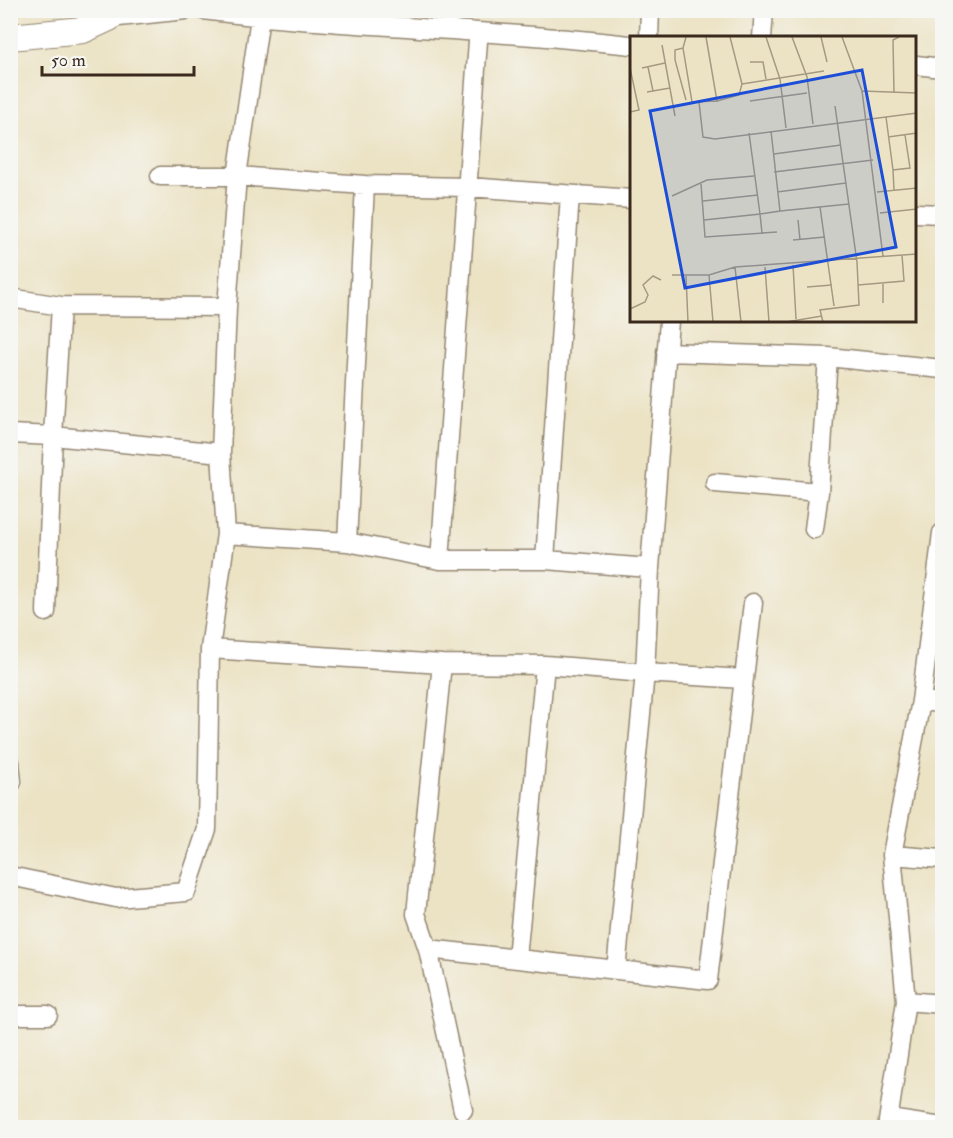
<svg xmlns="http://www.w3.org/2000/svg" width="953" height="1138" font-family="'IM FELL Double Pica',serif">
<style>
.lines{fill:none;stroke-linecap:round;stroke-linejoin:round}
.minor-casing{stroke:#948672;stroke-width:21}
.secondary-casing{stroke:#948672;stroke-width:28}
.minor{stroke:#fff;stroke-width:18}
.secondary{stroke:#fff;stroke-width:26}
.inset-road{fill:none;stroke:#a59982;stroke-width:1.5}
.view{fill:#1d4ed8;fill-opacity:0.15;stroke:#1d4ed8;stroke-width:3}
.inset-edge{fill:none;stroke:#3b2a1e;stroke-width:3}
</style>
<rect width="100%" height="100%" fill="#f6f6f2"/>
<filter id="ink" filterUnits="userSpaceOnUse"><feTurbulence type="fractalNoise" baseFrequency=".0167" numOctaves="2"/><feDisplacementMap in="SourceGraphic" scale="12" xChannelSelector="R" yChannelSelector="G"/><feConvolveMatrix kernelMatrix="1 2 1 2 8 2 1 2 1" color-interpolation-filters="sRGB"/></filter>
<filter id="wash" filterUnits="userSpaceOnUse"><feTurbulence type="fractalNoise" baseFrequency=".008" numOctaves="4" result="noise"/><feDisplacementMap in="SourceGraphic" scale="24" xChannelSelector="R" yChannelSelector="G"/><feGaussianBlur stdDeviation="1.35" result="paint"/><feColorMatrix in="noise" values="0 0 0 0 0 0 0 0 0 0 0 0 0 0 0 0 0 1.4 0 .05"/><feComposite in="paint" operator="in"/></filter>
<g filter="url(#wash)">
<rect width="100%" height="100%" fill="#ece3c5"/>
</g>
<g filter="url(#ink)">
<g class="lines">
<defs>
<path id="minor" d="M203 10C294 22 385 25 477 32 529 35 580 40 632 45
M109 18 186 10
M649 38 650 10
M762 38 764 10
M916 65 942 68
M160 176H237L365 185 468 187 632 199
M916 213 942 214
M10 298 61 306 227 307
M666 352 828 357 942 369
M10 434 53 436 221 453
M715 483 819 492
M814 529 819 492 828 357
M226 534 347 542 440 560H545L650 568 645 673 744 679
M347 542 365 185
M440 560 478 41 477 32
M545 560 570 195
M650 568 669 321
M46 612 53 436 61 306
M210 649 442 664 545 665 645 673 616 970
M442 664 416 914 428 949 463 1110
M921 701 942 703
M10 762 12 782H10
M892 855 942 859
M10 876 116 898 186 892 207 829 210 649 226 534 221 453 227 307 237 176 261 10
M428 949 708 980 753 603
M517 958 545 665
M906 1001 942 1004
M10 1015H48
M889 1119 942 1127
M887 1128 906 1001 892 855 921 701 942 533"/>
<path id="secondary" d="M10 37 83 30 109 18 112 10"/>
</defs>
<!-- minor casing -->
<use href="#minor" class="minor-casing"/>
<!-- secondary casing -->
<use href="#secondary" class="secondary-casing"/>
<!-- minor -->
<use href="#minor" class="minor"/>
<!-- secondary -->
<use href="#secondary" class="secondary"/>
</g>
</g>
<!-- overview -->
<g transform="translate(630 36)">
<rect width="286" height="286" fill="#ece3c5"/>
<path class="inset-road" d="M56 1 53 12 62 66 87 65M76 1 87 65 109 59 112 48 100 1M136 1 150 43 156 92M162 1 177 41 183 88M191 1 197 26M212 1 232 55 287 57M32 9 45 80M53 12 45 14V24L56 64M120 26H133L136 43M18 31 23 55M0 32 9 74 0 76M12 32 35 27M112 48 194 35M232 55 253 220M17 56 40 52M264 57 263 4 269 1M120 65 177 57M69 66 73 101 85 103 287 77M256 81 263 134M258 101 287 97M144 118 211 109M144 136 243 124M71 148 75 201 147 196M264 154 263 134 280 132 275 99M147 156 216 147M247 156 287 152M42 160 77 144 124 140M73 165 128 159M190 171 204 270M150 175 219 168M250 177 287 173M74 184 130 178 119 97M168 184 170 204M132 197 130 178 150 175 141 95M163 204 195 201M163 229 166 283M105 231 111 286M135 231 139 286M42 239H79L105 231 287 218M79 239 83 286M56 240 58 286M228 249 274 245 272 219M177 251 202 249M253 267V247M0 273 15 266 18 259 13 249 23 240 31 244M156 286 192 280M193 286 190 274 229 269 227 226 205 70"/>
<path class="view" d="M232 34 266 211 55 252 20 75Z"/>
<rect width="286" height="286" class="inset-edge"/>
</g>
<!-- margin -->
<rect width="953" height="1138" fill="none" stroke="#f6f6f2" stroke-width="36"/>
<!-- scale -->
<path d="M42 66v9h152v-9" fill="none" stroke="#3b2a1e" stroke-width="3"/>
<text x="51" y="66" font-size="18" fill="#3b2a1e" stroke="#f6f6f2" stroke-width="4.5" paint-order="stroke">50 m</text>
</svg>
